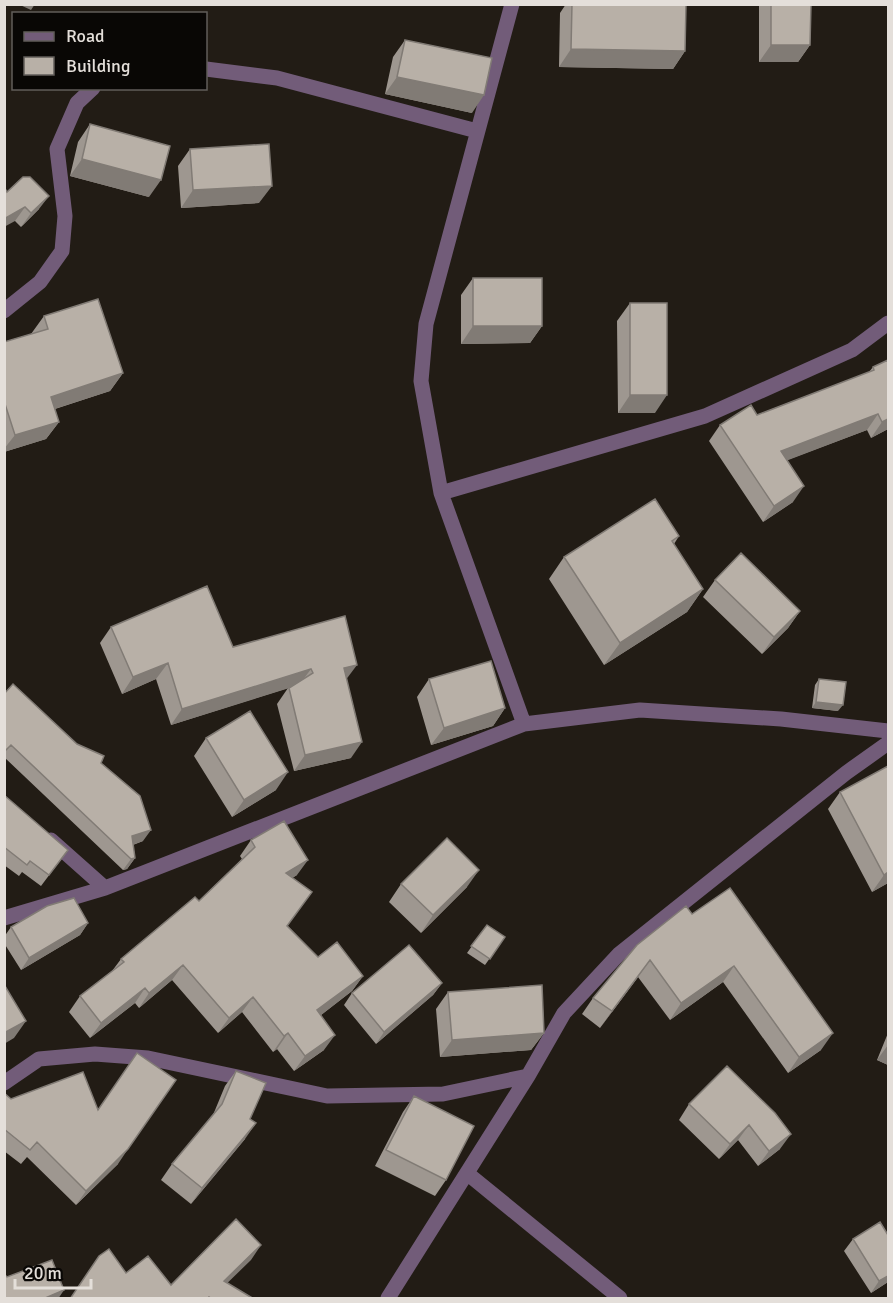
<svg xmlns="http://www.w3.org/2000/svg" width="893" height="1303" font-family="Signika,sans-serif">
<style>
.lines{fill:none;stroke-linecap:round;stroke-linejoin:round}
.street{stroke:#725c79;stroke-width:15}
.wall{fill:#9e9790}
.shaded-wall{fill:#817b75}
.building{fill:#b8b0a7;stroke:#817b75;stroke-width:1.5}
</style>
<rect width="100%" height="100%" fill="#221c15"/>
<g class="lines">
<!-- street -->
<path class="street" d="M512 4 426 324 421 381 441 493 524 724
M206 69 277 78 477 131
M4 311 40 282 62 251 65 216 57 149 77 103 93 88
M441 493 705 416 852 350 888 323
M51 840 105 888
M4 918 105 888 524 724 640 710 781 719 888 731
M4 1083 39 1059 95 1054 148 1058 327 1096 443 1094 528 1076
M468 1174 620 1298
M388 1298 528 1076 564 1013 619 954 846 773 888 743"/>
</g>
<!-- wall -->
<path class="wall" d="M566 4H686L685 51 673 69 559 67 560 13Z
M759 4H811L810 45 798 62H759Z
M405 40 472 113 385 94 393 57Z
M90 124 149 197 70 176 78 142Z
M190 149 259 203 181 208 178 166Z
M7 192 39 209 21 227 15 221Z
M473 278 542 326 530 343 461 344V295Z
M630 303 655 413H618L617 321Z
M44 316 123 373 110 391 55 409 59 422 46 439 4 452V342L31 334Z
M888 360V429L871 438 867 430 787 460 793 502 763 522 709 441 720 425 757 415 869 372 873 367Z
M679 536 674 544 703 589 687 612 604 665 549 579 564 557Z
M715 580 800 611 788 628 762 654 703 597Z
M111 627 233 647 347 679 351 758 294 771 277 704 288 688 171 725 156 679 122 694 100 643Z
M429 679 505 708 493 726 431 745 417 697Z
M819 679 838 711 812 708 815 685Z
M4 694 77 744 101 763 143 841 133 845 135 858 127 869 123 870 4 757Z
M206 738 276 790 232 817 194 756Z
M888 766V883L872 892 828 809 840 792Z
M4 795 68 850 41 886 22 872 19 876 4 865Z
M251 840 297 875 292 878 288 926 318 957 363 976 352 991 321 1015 324 1050 294 1071 277 1049 273 1052 242 1012 218 1033 172 980 139 1008 135 1003 90 1038 69 1012 80 996 112 971 121 959 199 901 242 859 240 856Z
M401 884 467 887 421 933 389 902Z
M692 914 821 1050 788 1073 723 982 670 1020 638 977 600 1028 582 1014 593 998Z
M88 923 80 935 21 970 4 943V937L11 927Z
M487 925 505 937 485 965 467 953Z
M442 983 433 995 376 1044 344 1005 352 993Z
M448 992 544 1033 531 1050 440 1057 436 1009Z
M888 1033V1065L877 1060Z
M727 1066 780 1149 758 1166 738 1140 719 1159 679 1120 689 1104Z
M236 1071 245 1139 191 1204 161 1180 172 1164 213 1115 225 1086Z
M4 1093 11 1099 118 1164 76 1205 27 1157 21 1164 4 1151Z
M414 1096 446 1180 435 1196 375 1166 403 1112Z
M888 1235V1282L871 1293 844 1251 853 1239Z"/>
<!-- shaded-wall -->
<path class="shaded-wall" d="M18 4H35L31 10Z
M771 45H810L798 62H759Z
M571 49 685 51 673 69 559 67Z
M397 77 484 95 472 113 385 94Z
M82 159 161 180 149 197 70 176Z
M272 186 259 203 181 208 193 190Z
M49 196 39 209 21 227 31 213Z
M25 207 15 221 4 227V219Z
M473 326H542L530 343 461 344Z
M123 373 110 391 39 414 51 397Z
M630 395H667L655 413H618Z
M878 414 867 430 770 467 781 451Z
M888 419V429L871 438 882 422Z
M59 422 46 439 4 452V449L15 435Z
M804 486 793 502 763 522 774 506Z
M703 589 687 612 604 665 620 643Z
M800 611 788 628 762 654 774 637Z
M168 663 156 679 122 694 133 677Z
M357 665 345 681 344 668Z
M311 669 299 685 171 725 182 709Z
M816 702 843 705 838 711 812 708Z
M505 708 493 726 431 745 444 728Z
M362 742 351 758 294 771 305 755Z
M288 772 276 790 232 817 244 800Z
M151 830 143 841 124 848 132 836Z
M135 858 127 869 123 870 131 859Z
M308 860 297 875 275 889 286 873Z
M479 870 467 887 421 933 433 915Z
M888 872V883L872 892 884 875Z
M88 923 80 935 21 970 29 958Z
M650 960 638 977 600 1028 612 1011Z
M183 965 172 980 139 1008 149 993Z
M734 966 723 982 670 1020 681 1003Z
M363 976 352 991 307 1026 317 1010Z
M442 983 433 995 376 1044 384 1032Z
M145 988 135 1003 90 1038 101 1023Z
M253 997 242 1012 218 1033 229 1018Z
M26 1021 14 1038 4 1044V1033Z
M288 1033 277 1049 273 1052 284 1036Z
M544 1033 531 1050 440 1057 452 1040Z
M833 1033 821 1050 788 1073 799 1057Z
M335 1035 324 1050 294 1071 305 1056Z
M888 1045V1065L877 1060Z
M256 1123 245 1139 191 1204 202 1188Z
M749 1125 738 1140 719 1159 730 1144Z
M791 1134 780 1149 758 1166 769 1151Z
M128 1149 118 1164 76 1205 86 1191Z
M261 1245 251 1260 214 1296 224 1281Z
M888 1276V1282L871 1293 879 1281Z
M64 1290 58 1299H43Z"/>
<!-- building -->
<path class="building" d="M572 4H686L685 51 571 49Z
M771 4H811L810 45H771Z
M405 40 492 58 484 95 397 77Z
M90 124 170 146 161 180 82 159Z
M269 144 272 186 193 190 190 149Z
M23 177H30L49 196 31 213 25 207 4 219V187L7 192Z
M473 278H542V326H473Z
M98 299 123 373 51 397 59 422 15 435 4 401V342L48 329 44 316Z
M630 303H667V395H630Z
M888 360V419L882 422 878 414 781 451 804 486 774 506 720 425 751 405 757 415 874 370 873 367Z
M655 499 679 536 672 541 703 589 620 643 564 557Z
M741 553 800 611 774 637 715 580Z
M207 586 233 647 345 616 357 665 344 668 362 742 305 755 289 688 313 673 311 669 182 709 168 663 133 677 111 627Z
M491 661 505 708 444 728 429 679Z
M819 679 846 682 843 705 816 702Z
M13 684 77 744 104 756 101 763 140 796 151 830 132 836 135 858 131 859 11 745 4 752V694Z
M250 711 288 772 244 800 206 738Z
M888 766V872L884 875 840 792Z
M4 795 68 850 49 875 30 861 27 865 4 847Z
M284 821 308 860 286 873 312 892 287 926 318 957 337 942 363 976 317 1010 335 1035 305 1056 288 1033 284 1036 253 997 229 1018 183 965 149 993 145 988 101 1023 80 996 124 962 121 959 195 897 199 901 255 847 251 840Z
M447 838 479 870 433 915 401 884Z
M730 888 833 1033 799 1057 734 966 681 1003 650 960 612 1011 593 998 637 945 686 906 692 914Z
M74 898 88 923 29 958 11 927 47 906Z
M487 925 505 937 490 959 471 946Z
M409 945 442 983 384 1032 352 993Z
M542 985 544 1033 452 1040 448 992Z
M4 986H5L26 1021 4 1033Z
M137 1053 176 1080 128 1149 86 1191 37 1142 30 1150 4 1129V1093L11 1099 83 1072 98 1110Z
M727 1066 775 1113 791 1134 769 1151 749 1125 730 1144 689 1104Z
M236 1071 266 1083 250 1119 256 1123 202 1188 172 1164 222 1104Z
M414 1096 474 1126 446 1180 386 1150Z
M236 1219 261 1245 224 1281 254 1299H212L209 1297 207 1299H70L99 1256 109 1249 126 1273 148 1256 171 1285Z
M880 1222 888 1235V1276L879 1281 853 1239Z
M52 1260 64 1290 43 1299H4V1274L7 1277Z"/>
<!-- border -->
<rect width="893" height="1303" fill="none" stroke="#e4dfda" stroke-width="12"/>
<!-- legend -->
<rect x="12" y="12" width="195" height="78" fill="#090705" stroke="#615d5a" stroke-width="1.5"/>
<rect x="24" y="32" width="30" height="9" fill="#725c79" stroke="#615d5a" stroke-width="1.5"/>
<text x="66" y="42" font-size="18" fill="#e4dfda">Road</text>
<rect x="24" y="57" width="30" height="18" fill="#b8b0a7" stroke="#615d5a" stroke-width="1.5"/>
<text x="66" y="72" font-size="18" fill="#e4dfda">Building</text>
<!-- scale -->
<path d="M15 1279v9h76v-9" fill="none" stroke="#e4dfda" stroke-width="3"/>
<text x="24" y="1279" font-size="18" fill="#e4dfda" stroke="#090705" stroke-width="4.5" paint-order="stroke">20 m</text>
</svg>
